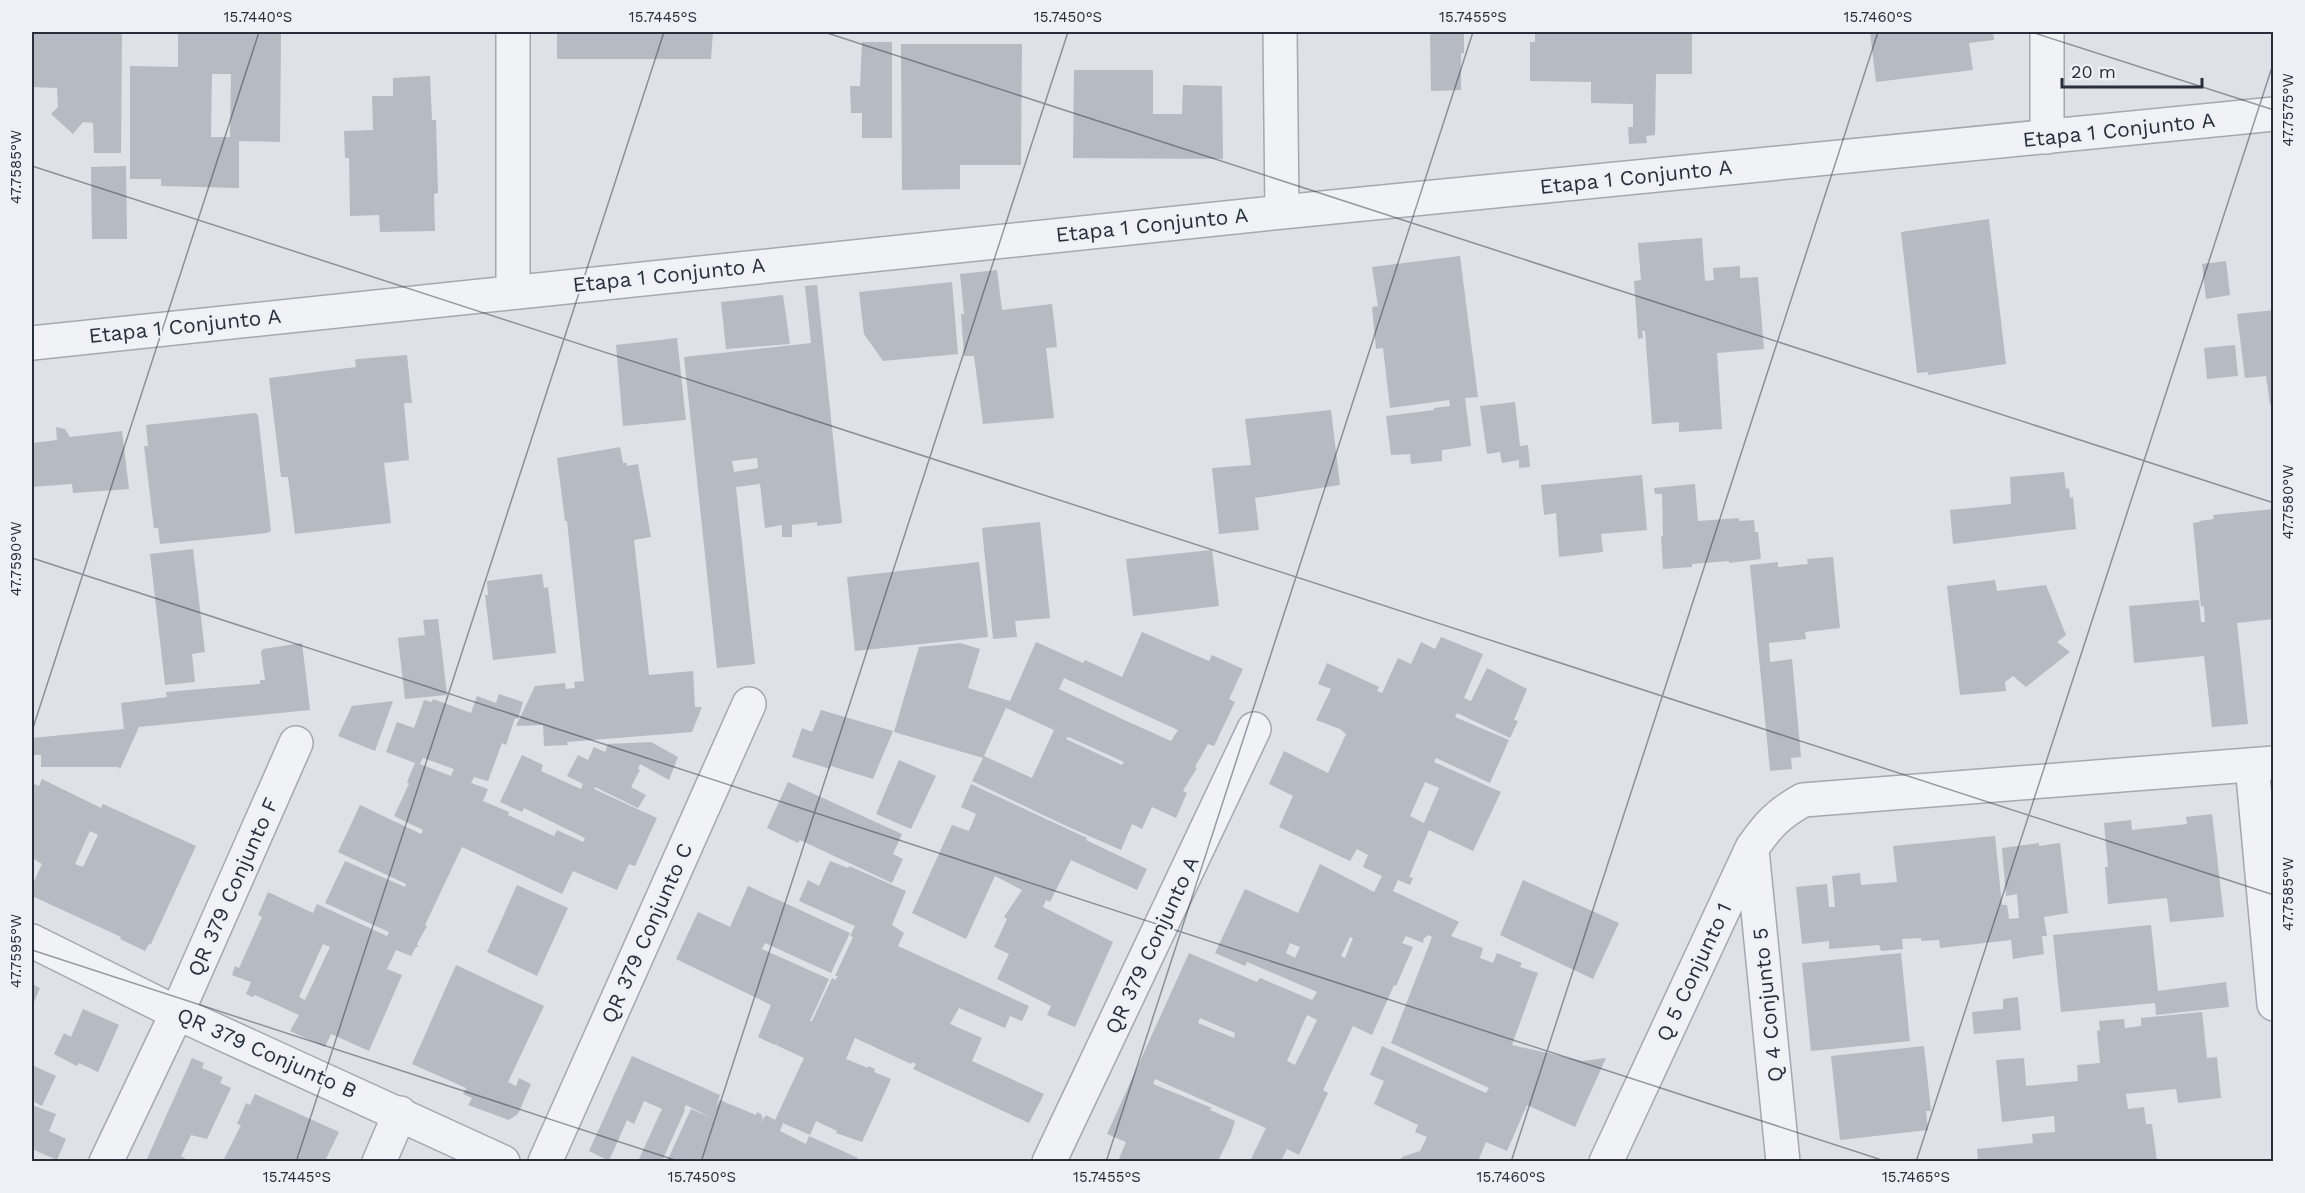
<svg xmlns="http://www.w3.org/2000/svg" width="2305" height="1193" font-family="'Work Sans',sans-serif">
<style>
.building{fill:#b6bac3;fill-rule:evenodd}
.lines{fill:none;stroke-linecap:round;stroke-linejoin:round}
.street-casing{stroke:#a4a8b0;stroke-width:36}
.street{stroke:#f0f2f5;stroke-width:33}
.ticks{fill:none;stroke:#282e3c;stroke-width:1.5;stroke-opacity:0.45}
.labels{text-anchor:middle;stroke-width:4.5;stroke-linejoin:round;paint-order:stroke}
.street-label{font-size:21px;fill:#282e3c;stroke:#edf0f4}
.neatline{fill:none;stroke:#282e3c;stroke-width:2}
.ticks-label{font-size:15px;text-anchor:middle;fill:#282e3c}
</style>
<rect width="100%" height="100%" fill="#dee1e6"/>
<!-- building -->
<path class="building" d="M32 32H122L121 153H94L93 123 83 122 73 134 51 114 58 107 57 88 32 87Z
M178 32H281L280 142 239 141V188L161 186V179H130V66L178 67ZM212 74H231L230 137H211Z
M557 32H713L711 59H557Z
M1430 32H1473L1472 34H1464V53H1461V90L1431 91Z
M1535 32H1692V74H1656L1655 135 1646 136 1647 143 1629 144 1628 127H1633V104L1591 103V82L1530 81V42H1535Z
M1870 32H1993L1994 40 1969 43 1973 70 1876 82Z
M862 42H892V138H862V113H851L850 86H860Z
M901 44H1022L1021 165H960V189L902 190Z
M1074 70H1153V114H1182L1183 85 1222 86 1223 159 1073 158Z
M430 76 432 120H436L438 193 434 194 435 231 380 232 379 215 350 216 349 158H345L344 131 373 130 372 96H393V78Z
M126 166 127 239H92L91 167Z
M1989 219 2006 364 1928 375V372L1917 373 1901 232Z
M1702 238 1705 281 1714 280 1713 268 1740 266V278L1758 277 1764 349 1717 353 1722 429 1679 432V422L1652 424 1645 331H1642L1643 338 1638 339 1634 281 1641 280 1638 243Z
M1460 256 1478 397 1465 398 1471 446 1442 450V461L1411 464 1410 454 1391 455 1386 416 1434 410V408L1450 406 1449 400 1390 408 1383 348 1376 349 1372 307 1378 306 1372 267Z
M2226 261 2230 295 2206 299 2202 264Z
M997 270 1002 310 1052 304 1057 347 1046 348 1054 418 983 424 974 356H964L961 314H964L960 274Z
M952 282 958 354 883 361 864 334 859 292Z
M817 285 842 523 817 526V522L792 525V537H782V525L765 528 760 484 736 487 755 664 717 668 684 357 811 343 805 286ZM757 458 758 468 734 472 732 461Z
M783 295 790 344 726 349 721 302Z
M2274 310V405H2270L2266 376 2245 378 2237 314Z
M677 338 686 420 623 426 616 345Z
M2235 345 2238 376 2207 379 2204 348Z
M407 355 412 403H404L409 460 384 463 391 523 295 534 288 477H281L269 378 356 367 355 360 358 359Z
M1515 402 1520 446 1528 445 1530 467 1519 468V460L1502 463 1500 452 1487 454 1480 406Z
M1331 410 1340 485 1255 498 1259 530 1219 534 1212 468 1251 465 1245 419Z
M255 413 258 415 271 531 267 533 160 544 158 528H154L144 446H148L146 425Z
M56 427 65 429 70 437 122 431 129 489 73 493 72 484 32 487V443L57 440Z
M620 447 623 463H627V466L638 464 651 537 634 540 649 675 693 671 695 707H702L692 732 567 742 568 745 544 746 543 725 516 726 535 686 565 683 566 689 575 688 574 682 584 681 567 521H565L557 458Z
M2064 472 2066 489 2069 488 2070 498 2073 497 2076 529 1953 544 1950 510 2011 504 2010 477Z
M1642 475 1647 530 1601 534 1603 552 1559 557 1556 513 1544 515 1541 485Z
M1695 484 1698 521 1739 518V521L1754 520 1755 532H1758L1761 559 1729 563V561L1692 564V567L1663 569 1661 536H1663L1662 494H1655L1654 488Z
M2274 509V619L2237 623 2248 724 2212 727 2204 656 2134 663 2129 606 2199 600 2201 622H2205L2204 606 2201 607 2193 523 2200 522 2199 521 2214 519 2213 515Z
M1040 522 1050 618 1015 621 1017 637 993 639 982 528Z
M193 549 205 652 192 654 195 682 165 685 150 554Z
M1212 550 1219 606 1133 616 1126 559Z
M1833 557 1840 628 1805 632 1806 639 1769 643 1770 662 1792 659 1801 757 1791 758 1792 769 1770 771 1750 565 1778 562V567L1808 564 1807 559Z
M979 562 988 637 855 651 847 577Z
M542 574 544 588 548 587 556 653 493 660 485 595H488L487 581Z
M1995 580 1997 591 2046 585 2066 635 2057 642 2070 652 2026 687 2013 676 2005 682 2006 691 1960 695 1947 586Z
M438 619 447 695 405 699 398 638 425 635 423 620Z
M1142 632 1209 661 1212 655 1243 669 1229 699 1235 702 1214 746 1208 744 1195 767 1197 768 1184 789 1183 791 1187 793 1176 818 1152 807 1142 829 1132 824 1121 850 1062 824 972 781 983 758 894 732 919 647 960 643 980 649 968 688 1010 701 1036 642 1083 663 1085 660 1122 677ZM1064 678 1112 700 1178 730 1171 741 1122 719 1059 689ZM1006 708 1054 730 1032 778 984 756ZM1068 737 1071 738 1124 762 1122 765 1066 739Z
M1441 637 1483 654 1464 698 1471 701 1487 668 1527 689 1514 720 1518 721 1510 738 1457 713 1455 717 1509 740 1490 783 1436 758 1434 762 1501 792 1473 851 1429 830 1409 877 1413 878 1410 885 1398 880 1393 891 1459 922 1451 936 1483 948 1480 958 1493 963 1497 953 1522 963 1520 967 1538 973 1512 1045 1583 1061 1606 1058 1575 1127 1527 1105 1507 1151 1486 1142 1478 1161H1400L1402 1157 1420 1151 1427 1137 1415 1132 1418 1125 1374 1104 1384 1081 1370 1075 1382 1046 1486 1093 1489 1088 1391 1043 1432 937 1429 935 1424 938 1423 943 1406 936 1402 943 1413 947 1396 986 1394 985 1372 1035 1353 1026 1323 1090 1328 1093 1299 1155 1287 1149 1281 1161H1250L1266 1128 1155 1079 1153 1084 1212 1108 1210 1110 1235 1121 1231 1134 1218 1161H1118L1126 1142 1107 1134 1189 953 1257 982 1260 978 1312 1000 1317 992 1247 962 1245 966 1215 953 1245 889 1298 913 1320 864 1374 892 1382 876 1363 867 1368 855 1357 849 1350 861 1279 827 1293 796 1269 784 1284 751 1328 773 1346 734 1340 729 1316 720 1331 689 1318 684 1327 663 1375 685 1379 687 1377 691 1382 693 1398 658 1411 664 1421 642 1435 649ZM1425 782 1439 788 1424 823 1410 816ZM1350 937 1353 938 1345 958 1341 956ZM1290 943 1300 947 1295 958 1286 953ZM1307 1015 1317 1020 1295 1065 1287 1061ZM1200 1018 1235 1033 1234 1038 1198 1023Z
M302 643 310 710 139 727 120 769 118 767H41V755H32V738L124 729 121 703 167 697 166 692 260 684V680H265L261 652 263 649Z
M499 694 523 702 518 719 515 718 506 745 502 743 488 781 474 777 471 783 488 789 483 801 509 812 508 815 554 836 557 830 583 842 585 838 524 808 522 812 500 802 522 755 543 765 541 771 581 789 583 784 567 776 578 755 588 760 594 747 605 752 608 744 651 742 678 757 669 780 640 764 638 769 640 770 631 787 646 795 638 808 595 787 594 789 657 818 635 866 629 864 617 890 573 871 562 894 462 847 425 925 427 926 417 944 418 947H416L411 956 396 950 387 969 402 975 369 1051 331 1034 325 1047 290 1031 299 1015 255 995 253 997 246 994 251 982 232 975 235 966 239 968 262 917 258 915 268 892 313 913 317 904 387 936 389 932 325 903 345 861 405 887 406 884 338 852 360 805 421 834 423 830 394 816 409 784 407 782 415 763 386 752 397 722 414 728 424 700 432 702 433 699 471 713 477 696 496 703ZM423 758 454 769 451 776 420 764ZM323 944 330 947 305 1000 299 997Z
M393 701 375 751 338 736 352 706Z
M821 710 893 731 873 779 831 766 830 769 792 757 802 728 812 732Z
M899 760 936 776 911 829 876 814Z
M42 779 101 808 103 804 196 846 151 944H149L145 951 120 939 121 937 32 896V886L42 864 32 858V783L39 786ZM90 831 98 835 83 867 75 864Z
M788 782 902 834 893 854 903 859 892 883 800 840 798 843 767 828Z
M971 784 1087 838 1086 840 1147 869 1137 890 1071 860 1050 902 1046 900 1043 907 1113 942 1075 1027 1047 1015 1051 1006 997 979 1009 954 994 947 1007 919 1004 917 1022 890 995 876 966 939 912 913 952 825 969 831 976 814 961 807Z
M2212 814 2224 917 2170 922 2167 898 2108 904 2105 867H2108L2104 823 2131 820 2132 830 2187 824 2186 817Z
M1995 836 2002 905H2007L2009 919 2019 918 2017 894 2006 896 2002 848 2039 843V846L2060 843 2068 913 2044 917 2047 936H2042L2044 954 2013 959 2011 940 1940 948 1939 940 1921 941V938L1902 939 1903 949 1881 951 1879 945 1829 949V941L1802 944 1796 887 1827 884 1829 907H1835L1832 876 1860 873 1861 885 1897 882 1893 846Z
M830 861 848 868 849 866 906 891 892 925 904 933 898 946 1029 1006 1022 1021 1010 1016 1005 1028 959 1008 950 1024 982 1038 972 1061 1044 1094 1029 1123 913 1069 916 1064 912 1062 911 1064 855 1038 846 1059 868 1068V1066L875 1069 874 1072 891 1079 862 1142 836 1133 837 1131 816 1121 810 1135 783 1123 780 1131 806 1144 809 1136 858 1158 857 1161H667L691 1109 712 1118 686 1105 684 1109 685 1110 662 1161H638L662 1109 644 1101 634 1124 627 1120 609 1161 589 1151 632 1056 720 1095 716 1107 720 1100 756 1115 757 1112 761 1114 763 1118 760 1124 766 1115 775 1120 804 1058 776 1045 779 1040 775 1045 758 1037 771 1005 676 959 698 912 730 927 748 886 850 933 831 973 765 943 762 949 829 979 810 1021H812L832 978 835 980 838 976H835L853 937 850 936 855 926 799 901 808 880 819 886Z
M1523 880 1619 923 1593 979 1500 935Z
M517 885 568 908 537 976 487 952Z
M2151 925 2158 991 2226 982 2229 1007 2156 1015 2155 1003 2061 1012 2053 935Z
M1901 953 1910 1041 1811 1051 1802 963Z
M456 965 544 1006 508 1082 516 1086 519 1078 531 1084 518 1114 509 1120 468 1105 472 1098 463 1094 466 1088 412 1064Z
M32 984 40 988 32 1007Z
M2018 997 2021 1030 1974 1034 1972 1012 2003 1009V999Z
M83 1009 119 1025 98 1072 79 1063 77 1066 54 1054 64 1033 71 1037Z
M2202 1012 2207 1058 2217 1057 2221 1098 2178 1103 2176 1089 2126 1094 2128 1109 2144 1107 2146 1124H2152L2157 1161H1978L1977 1149 2033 1143 2032 1134 2055 1132 2054 1116 2002 1122 1996 1060 2024 1058 2026 1086 2078 1081 2077 1065 2100 1063 2097 1031 2100 1030 2099 1021 2124 1019 2125 1028 2141 1026V1018Z
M1924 1046 1931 1111H1926L1928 1130 1840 1140 1831 1056Z
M192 1058 204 1063 202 1068 223 1077 220 1083 231 1088 207 1139 191 1135 181 1156 188 1160V1161H146Z
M32 1065 56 1076 42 1106 32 1101Z
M255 1094 339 1132 325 1161H223L241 1125 237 1124 246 1103 250 1105Z
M32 1105 56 1114 49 1131 66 1139 57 1160 32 1149Z"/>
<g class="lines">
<defs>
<path id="street" d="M513 32V291
M1280 32 1282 212
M2047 32V137
M32 343 1282 212 2274 114
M2252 765 2274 1004
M1752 850 1783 1162
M32 941 177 1013 503 1162
M106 1162 177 1013 296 743
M379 1162 400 1113
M545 1162 749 704
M1049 1162 1254 729
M1606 1162 1752 848C1768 825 1778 814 1803 800L2274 763"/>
</defs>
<!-- street casing -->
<use href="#street" class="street-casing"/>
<!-- street -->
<use href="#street" class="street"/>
</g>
<!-- ticks -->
<path class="ticks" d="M824 32 2274 503M2031 32 2274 110M32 166 2274 895M32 558 1888 1162M32 731 259 32M32 950 681 1162M296 1162 664 32M701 1162 1068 32M1106 1162 1473 32M1511 1162 1878 32M1916 1162 2274 61"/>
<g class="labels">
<!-- street labels -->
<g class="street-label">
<text transform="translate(2119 130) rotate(-6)" y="7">Etapa 1 Conjunto A</text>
<text transform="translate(1636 177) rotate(-6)" y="7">Etapa 1 Conjunto A</text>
<text transform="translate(1152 225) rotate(-6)" y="7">Etapa 1 Conjunto A</text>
<text transform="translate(669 275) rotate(-6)" y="7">Etapa 1 Conjunto A</text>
<text transform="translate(185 326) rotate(-6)" y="7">Etapa 1 Conjunto A</text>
<text transform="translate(233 887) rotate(-66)" y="7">QR 379 Conjunto F</text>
<text transform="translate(647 933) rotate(-66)" y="7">QR 379 Conjunto C</text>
<text transform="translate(1152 945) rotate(-65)" y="7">QR 379 Conjunto A</text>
<text transform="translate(1694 972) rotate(-65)" y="7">Q 5 Conjunto 1</text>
<text transform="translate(1768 1005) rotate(-96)" y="7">Q 4 Conjunto 5</text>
<text transform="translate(267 1053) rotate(24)" y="7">QR 379 Conjunto B</text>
</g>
</g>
<!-- border -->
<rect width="2305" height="1193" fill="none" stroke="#edf0f4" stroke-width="66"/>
<!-- scale -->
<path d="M2062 78v9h140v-9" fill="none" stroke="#282e3c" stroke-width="3"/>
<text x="2071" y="78" font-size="18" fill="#282e3c" stroke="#edf0f4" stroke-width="4.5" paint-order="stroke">20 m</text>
<rect x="33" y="33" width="2239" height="1127" class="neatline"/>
<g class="ticks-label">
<text x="258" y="22">15.7440°S</text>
<text x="663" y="22">15.7445°S</text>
<text x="1068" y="22">15.7450°S</text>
<text x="1473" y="22">15.7455°S</text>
<text x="1878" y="22">15.7460°S</text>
<text transform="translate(2288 110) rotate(-90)" y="5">47.7575°W</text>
<text transform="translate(16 167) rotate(-90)" y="5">47.7585°W</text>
<text transform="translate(2288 502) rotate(-90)" y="5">47.7580°W</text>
<text transform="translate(16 559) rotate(-90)" y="5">47.7590°W</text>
<text transform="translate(2288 894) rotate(-90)" y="5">47.7585°W</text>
<text transform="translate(16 951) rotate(-90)" y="5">47.7595°W</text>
<text x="297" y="1182">15.7445°S</text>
<text x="702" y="1182">15.7450°S</text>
<text x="1107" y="1182">15.7455°S</text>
<text x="1511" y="1182">15.7460°S</text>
<text x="1916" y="1182">15.7465°S</text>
</g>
</svg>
